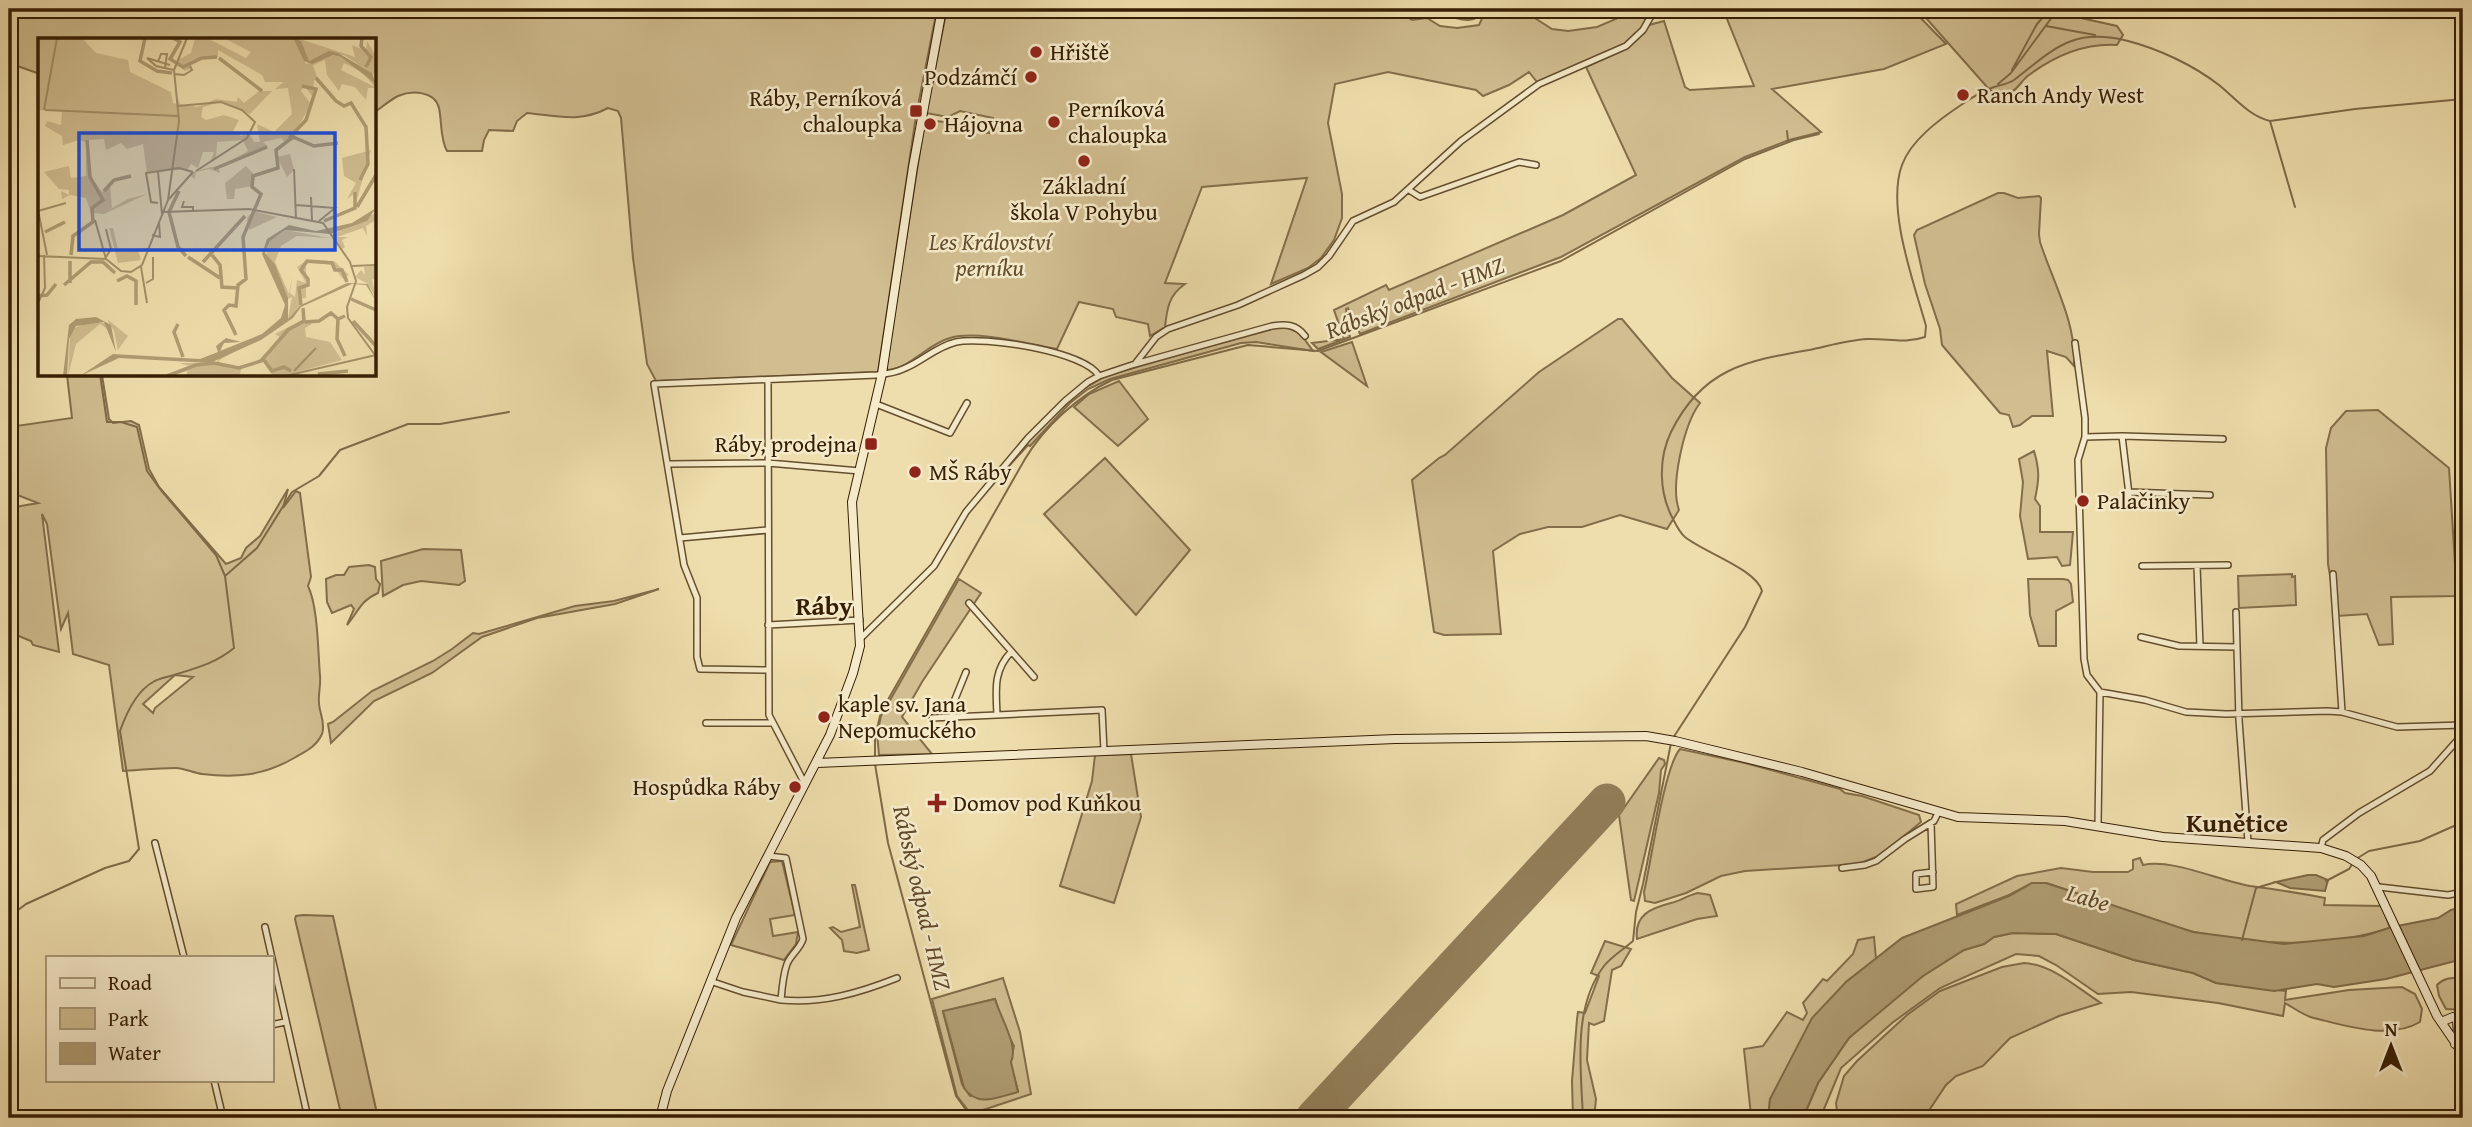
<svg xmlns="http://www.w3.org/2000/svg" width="2472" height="1127" font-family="'Gentium Book Plus',serif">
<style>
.green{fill:#d0bd90;stroke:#836e4a;stroke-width:2;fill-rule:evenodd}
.water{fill:#b09d73;stroke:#7f6a46;stroke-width:2}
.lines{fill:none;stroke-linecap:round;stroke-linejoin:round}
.stream{stroke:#7f6a46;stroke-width:2}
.runway{stroke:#927e58;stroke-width:37}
.street-casing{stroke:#644e2e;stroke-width:8}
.secondary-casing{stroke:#361e03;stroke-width:10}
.street{stroke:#f5eaca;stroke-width:5}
.secondary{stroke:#f5eaca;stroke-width:8}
.poi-dot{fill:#8f2418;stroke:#f5eaca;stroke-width:2.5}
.labels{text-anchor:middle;stroke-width:5;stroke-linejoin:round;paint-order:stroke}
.poi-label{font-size:23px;fill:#361e03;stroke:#f5eaca;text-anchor:start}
.park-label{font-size:23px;font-style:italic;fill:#644e2d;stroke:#f5eaca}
.water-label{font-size:24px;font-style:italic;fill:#614a2a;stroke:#f5eaca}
.quarter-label{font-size:26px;font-weight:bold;fill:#361e03;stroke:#f5eaca}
.inset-river{fill:none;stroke:#b09d73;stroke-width:3.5}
.inset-road{fill:none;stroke:#a59169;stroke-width:2}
.view{fill:#1d4ed8;fill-opacity:0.15;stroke:#1d4ed8;stroke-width:3.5}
.inset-edge{fill:none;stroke:#361e03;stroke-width:3.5}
</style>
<rect width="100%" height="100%" fill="#efdead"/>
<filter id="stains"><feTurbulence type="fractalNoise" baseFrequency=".00286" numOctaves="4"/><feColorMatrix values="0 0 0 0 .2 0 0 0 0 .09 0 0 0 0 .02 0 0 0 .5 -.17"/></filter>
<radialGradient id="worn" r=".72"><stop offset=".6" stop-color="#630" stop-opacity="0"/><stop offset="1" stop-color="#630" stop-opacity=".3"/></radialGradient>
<!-- green -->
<path class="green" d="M9 9H937L916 116 878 372 656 381 647 364 633 258 621 118 618 111 608 108C580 123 557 116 527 113L517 121 513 131 489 130 484 140 482 151H447C440 139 442 122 439 108 435 91 412 90 398 96 390 100 382 107 375 112L374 40H40V74L9 63Z
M947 9H1377L1402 14 1412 20 1427 18 1440 26 1457 28 1479 25 1486 10C1478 20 1469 22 1456 18L1449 9H1533L1530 15 1552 29 1568 31 1597 27 1616 19 1629 9H1646C1646 15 1645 25 1641 30 1627 49 1565 71 1542 80L1537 82 1529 72 1509 85 1483 96 1476 90 1388 72 1335 84 1328 123 1342 194V218L1334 240 1321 258 1308 268 1271 284 1307 178 1202 187 1165 283 1185 284C1169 295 1167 308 1165 327L1150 336 1148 324 1116 317 1113 309 1079 302 1057 349C1026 344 979 330 950 338 927 344 911 368 888 370L886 367 925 120 945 122V125L989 133 993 118 960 111 948 117 926 113Z
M1723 9H1912L1946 44 1884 69 1772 89 1821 132 1789 140 1745 157 1561 257 1360 334 1348 308 1346 309 1350 337 1318 349 1312 343 1344 339 1334 310 1386 285 1389 290 1563 215 1636 175 1586 67 1628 48 1649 25 1664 21 1685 87 1690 90 1754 86Z
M1918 9H2073L2074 13 2081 18 2117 26 2123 35 2117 45C2084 43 2056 55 2029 75 2023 79 2019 87 2013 91 2009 94 2002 95 1997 96L1987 87Z
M1998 193H2004L2018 198 2039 196 2041 198 2039 234 2040 242C2053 282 2077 324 2074 366L2066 357 2047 351 2053 416H2032L2020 425 2013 427 2009 415 2000 413 1942 345 1940 329 1925 284 1914 235 1917 230Z
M1618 319H1622L1672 378 1700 403C1684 424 1670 485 1679 510L1667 529 1620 515 1582 527H1548L1520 534 1493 551 1501 634 1444 635 1434 632 1412 480 1439 458 1445 455 1539 372Z
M1286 327 1300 333 1313 351 1256 342 1241 343 1110 379 1088 389 1070 403 1030 446 1028 445 988 489 1039 428 1080 391 1106 376 1272 328Z
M1352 342 1367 386 1321 352Z
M67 375H102L109 419 113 423 131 421 139 425 149 469 159 487 226 564 241 558 246 548 260 536 288 489 283 508 296 491 300 493 311 577 308 586C318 606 318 652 320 676 321 685 318 695 319 703 319 712 326 723 322 734 316 747 306 751 294 758 263 776 235 778 202 774 194 773 183 768 176 768 159 768 140 770 123 771L109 665 73 654 68 613 61 629 47 524 42 514 59 652 33 645 31 641 9 632V508L38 503 15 494H9V427L72 418ZM175 675 193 677 155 708 153 713 143 704Z
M1119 381 1148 419 1118 446 1074 407 1089 394Z
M2378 410 2449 468 2457 596 2391 597 2393 644 2379 645 2367 614 2337 616 2328 564 2326 448 2331 428 2346 411Z
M2034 451C2040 471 2039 480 2035 499L2040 506V532H2073L2070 565 2062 566 2057 557 2028 559 2020 516 2023 482 2019 459Z
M1105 458 1190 550 1136 615 1044 514Z
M423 549 461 550 465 581 459 585 421 581 403 585 383 596 381 561Z
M369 565 375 567 376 579 380 584 378 593C360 601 359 611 347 625L354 609 351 605 332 613 327 602 326 579 336 575H344L349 567Z
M2292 574V577L2295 576 2296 605 2239 608 2238 576Z
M959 579 981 593 922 682 902 717 932 754 879 755 877 734 881 716Z
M2028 579H2063L2068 580 2071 584 2073 602 2056 611V646H2039L2038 643 2030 615Z
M659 589 615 604 537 618 482 637 432 673 374 701 331 743 328 724 333 722 372 691 433 661 452 649 473 633 479 634 575 606 614 601Z
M1680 749 1745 763 1840 789 1845 793 1862 796 1919 815 1921 822 1881 855 1858 864 1745 871 1721 876 1686 893 1655 903 1645 901 1644 892C1651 863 1664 767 1680 749Z
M1131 754 1141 817 1114 903 1060 886 1092 781 1095 755Z
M1659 758 1664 760 1665 764 1661 770 1659 793 1634 901 1631 900 1630 893 1619 815Z
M2140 858 2143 865C2171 858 2220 881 2250 886 2273 889 2300 893 2325 898L2324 905 2382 906 2390 928C2328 948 2257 946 2194 932 2143 921 2095 898 2046 883H2032L2009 895 1957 915 1956 904 2017 876 2061 868 2093 872H2128L2133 869V860Z
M782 861 795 915 770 919 773 936 798 932 796 944 784 960 731 945 770 862Z
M852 885H855L869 950 857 953 844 951 842 940 830 928 833 927 841 932 860 927Z
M1698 893 1710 895 1717 916 1697 919 1637 939C1634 915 1651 908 1671 903 1680 901 1688 895 1698 893Z
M303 915 333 916 378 1118H342L295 919 296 916Z
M2013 933 2056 934 2134 960 2193 973 2216 983 2286 991 2285 1000 2349 990 2402 987 2415 994 2422 1009 2420 1022C2389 1040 2347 1026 2314 1018 2304 1016 2294 1008 2285 1003L2283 1016 2218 1003 2131 992 2098 994 2056 965 2039 956 2016 954 1940 988 1892 1023 1841 1068 1824 1109 1825 1118H1803L1818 1083 1849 1038 1881 1008 1923 976 1964 950 1984 944 1994 937Z
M1874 937 1876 959 1846 982 1770 1099 1769 1111 1751 1115 1744 1049 1763 1046 1787 1012 1803 1020 1807 1013 1803 1003 1823 979 1827 981 1853 954 1858 940Z
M1605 941 1631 949 1621 966 1612 970 1604 1021 1594 1025 1589 1023 1587 1060 1596 1099 1594 1118H1573L1572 1081 1577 1019 1578 1012 1585 1013 1599 976 1591 973Z
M2024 963C2054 965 2077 988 2101 1003L2059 1016 2010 1038 1983 1066 1956 1076 1946 1085 1924 1118H1838L1836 1103 1844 1076 1857 1061 1907 1015 1940 991 2002 967Z
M2463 977V1010L2446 1009 2439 996 2437 985C2444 977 2453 978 2463 977Z
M1003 978 1020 1032 1031 1094 971 1114 957 1096 932 999ZM995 999 1005 1028 1014 1046 1010 1062 1018 1091 970 1096 962 1084 943 1012Z"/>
<!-- water -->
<path class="water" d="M2308 875H2316L2328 880 2325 891 2290 888 2276 882Z
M2032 883H2046L2193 932 2284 944 2364 936 2392 927 2438 918 2451 910 2463 907V959L2386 979 2334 987 2317 984 2274 991 2216 983 2193 973 2134 960 2056 934 2013 933 1994 937 1984 944 1964 950 1923 976 1849 1038 1818 1083 1803 1118H1768L1770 1099 1812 1018 1846 982 1902 938 2009 896Z
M995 999C1000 1017 1019 1046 1011 1062L1018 1092C998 1097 978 1108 964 1088L943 1011Z"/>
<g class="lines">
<!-- stream -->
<path class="stream" d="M2046 26 2095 35
M2012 70 2037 24 2050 9
M1998 84 2011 73 2058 9
M2270 121 2295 207
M1787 131 1788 141
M225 576 257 548 292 492 319 476 340 450 408 424H440L509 412
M1673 738 1745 627 1762 591C1756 569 1703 552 1685 537 1680 533 1676 525 1673 519 1659 493 1658 459 1671 432 1702 369 1745 361 1809 350 1828 346 1848 340 1867 339 1887 338 1905 344 1925 337L1926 326C1914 283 1886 208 1902 165 1911 140 1940 119 1961 105 1971 98 1982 91 1994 87 2000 85 2008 84 2014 80 2054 49 2072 27 2128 41 2159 49 2193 65 2219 85 2235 98 2249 116 2270 121L2355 109 2463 99
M875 759V737L881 712 1025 459C1044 427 1078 396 1112 380L1248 345 1318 351 1561 261 1745 159 1794 140 1819 134
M875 764 888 843 956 1096 972 1118
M2356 859 2369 851 2420 841 2463 822
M2326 881 2349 869 2353 863
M9 917 26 904 105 868 129 861 139 849 120 731C126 714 137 691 153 682 159 678 168 677 174 675 196 668 216 663 234 648L225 576 216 555 160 489 147 471 137 427 121 422H107L100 374
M2242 940 2256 888 2276 882
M1583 1118C1581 1069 1572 1008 1604 966 1611 957 1624 949 1633 941L1636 912 1643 884 1671 743"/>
<!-- runway -->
<path class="runway" d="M1314 1118 1607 802"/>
<defs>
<path id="street" d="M1409 190 1420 197 1519 162 1536 165
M2075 343 2085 418V437L2078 460 2084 659 2087 675 2100 692 2098 825
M1135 364 1156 337 1168 329 1238 305 1304 275 1318 267 1329 256 1353 221 1394 202 1461 141 1539 84 1626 46 1643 30 1655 9
M768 380 769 715 805 784
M876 404 950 433 967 403
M2122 436 2223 439
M2085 437 2122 436 2130 503
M668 464 768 463 860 471
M2129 492 2210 495
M680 538 768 530
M2142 566 2228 565
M2197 566 2200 646
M2333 574 2342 712
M969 603 1034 677
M2236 612 2239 720 2248 842
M768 625 860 620
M2141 637 2179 646 2237 647
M861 638 934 566 966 512 1028 438 1065 401 1088 382 1099 376 1135 364 1272 326C1286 324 1296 324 1305 336
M1011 652C993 671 996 690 997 715L1102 710 1104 751
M768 670 700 669 697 657V598L684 565 654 384 877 375C885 374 895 373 903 369 922 362 935 347 956 342 983 336 1085 351 1099 376
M966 672 953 704 952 717 997 715
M2100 692 2145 700 2186 712 2226 714 2327 711 2342 712 2397 727 2463 725
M932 718 952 717
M706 723H772
M1931 823 1933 887 1916 889V874L1933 872
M155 843 184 957
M2321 848 2323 840 2359 813 2430 771 2463 734
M1842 868 1865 865 1876 861 1905 839 1934 821 1938 813
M2379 887 2448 895 2463 892
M265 927 308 1118
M710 981 743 992 781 1000C782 988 783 975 787 964 791 954 800 949 803 939L786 858 768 856
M781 1000C822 1004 859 993 897 978
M271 1025 285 1022
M214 1080 223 1118"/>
<path id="secondary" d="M817 763 1395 739 1646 736 1675 741 1802 772 1958 817 2065 821 2163 837 2321 848 2346 856 2361 865 2371 876 2437 1016 2463 1054
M2441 1022 2453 1017 2457 1019 2458 1036 2455 1044
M660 1118 667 1091 736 918 830 735 853 673 860 646 852 502 882 374 913 167 942 9"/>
</defs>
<!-- street casing -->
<use href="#street" class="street-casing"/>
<!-- secondary casing -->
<use href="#secondary" class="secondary-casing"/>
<!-- street -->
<use href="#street" class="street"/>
<!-- secondary -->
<use href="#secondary" class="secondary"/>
</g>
<!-- markers -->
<g class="poi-dot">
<circle cx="1036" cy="52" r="7"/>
<circle cx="1031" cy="77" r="7"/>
<circle cx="1963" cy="95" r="7"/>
<rect x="909" y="104" width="14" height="14" rx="3.5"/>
<circle cx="1054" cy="122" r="7"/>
<circle cx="930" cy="124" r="7"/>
<circle cx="1084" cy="161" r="7"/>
<rect x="864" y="437" width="14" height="14" rx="3.5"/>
<circle cx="915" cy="472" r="7"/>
<circle cx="2083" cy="501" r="7"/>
<circle cx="824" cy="717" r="7"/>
<circle cx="795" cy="787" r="7"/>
<path d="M933.5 792.5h7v7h7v7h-7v7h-7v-7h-7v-7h7z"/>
</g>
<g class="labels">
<!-- poi labels -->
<g class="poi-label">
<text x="1050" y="60">Hřiště</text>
<text x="1017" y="85" text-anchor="end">Podzámčí</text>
<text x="1977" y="103">Ranch Andy West</text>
<text x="902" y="106" text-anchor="end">Ráby, Perníková<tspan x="902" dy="26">chaloupka</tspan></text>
<text x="1068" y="117">Perníková<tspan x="1068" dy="26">chaloupka</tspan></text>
<text x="944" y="132">Hájovna</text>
<text x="1084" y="194" text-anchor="middle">Základní<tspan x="1084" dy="26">škola V Pohybu</tspan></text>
<text x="857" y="452" text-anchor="end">Ráby, prodejna</text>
<text x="929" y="480">MŠ Ráby</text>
<text x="2097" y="509">Palačinky</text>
<text x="838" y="712">kaple sv. Jana<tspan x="838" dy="26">Nepomuckého</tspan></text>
<text x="781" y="795" text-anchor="end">Hospůdka Ráby</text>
<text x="953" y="811">Domov pod Kuňkou</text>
</g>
<!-- park labels -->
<g class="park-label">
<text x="990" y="250">Les Království<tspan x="990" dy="26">perníku</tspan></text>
</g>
<!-- water labels -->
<g class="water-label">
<text transform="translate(1415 298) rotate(-21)" y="8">Rábský odpad - HMZ</text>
<text transform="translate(922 898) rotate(77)" y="8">Rábský odpad - HMZ</text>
<text transform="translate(2088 898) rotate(16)" y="8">Labe</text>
</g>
<!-- quarter labels -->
<g class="quarter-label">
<text x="824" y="615">Ráby</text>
<text x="2237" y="832">Kunětice</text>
</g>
</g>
<!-- overview -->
<g transform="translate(38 38)">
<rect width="338" height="338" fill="#efdead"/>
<path d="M0 0H44L58 15 90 22 92 34 133 54 135 65 140 66V60L142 66 159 69 178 61 199 64 200 59 206 65 221 53H234L212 76 183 64 165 69 163 79 168 82 186 77 201 82 195 93 203 98 211 95 216 104H222L219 86 236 94 254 76 250 50 237 51 246 44H227L224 37 180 12V19L153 23 152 31 146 33 140 22 153 15 157 0H169L208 20 213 14 186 0H255L268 26 295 17 303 19 336 42 338 50H330L328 62 317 49 304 46 301 53 289 37 287 22 275 27 281 45 305 69 276 41 275 59 266 48 263 53 273 66 256 96 260 100 248 105 243 100 225 104 230 109 181 130 182 135 171 131 158 134 157 141 151 137 143 146 149 139 155 134 173 129 180 130 210 113 205 102 179 104 178 121 172 125 176 114H165L160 130 153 126 150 131 109 135 105 106 89 111 83 105 68 112 66 101 50 102 52 138 64 154 72 146 74 170 90 161 109 156 66 176 53 175 48 160 32 157 24 161 23 153 31 157V152L21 151 6 134 31 128 33 140 48 138V104L41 102 25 107 24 98 7 88 9 83 23 87 24 74 70 75 0 72ZM306 25 324 34 337 49 303 32ZM259 0 317 19 314 7 328 13 329 3 338 18V38L306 17 290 15 271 23ZM333 112 319 161 316 156 309 161 318 145 306 138 304 120ZM252 116 256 132 249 139 239 119ZM208 128 217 137 215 148 197 151 196 161H189L187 145ZM215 173 239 179 211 192 209 180ZM338 175V182L328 188 329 198 325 190 299 199H310L304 202 307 209 303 212 294 197ZM71 190H75L80 211 100 212 103 222 80 225ZM247 192 292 200 259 198 243 208 237 224 251 256 254 239 252 255 257 259 259 242 268 245 259 229 269 222 296 223 311 237 305 241 308 245 293 226 268 225V260L261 261 264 266 250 281 254 259 250 261 237 226 228 217 232 203ZM338 228V242L334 241 338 260 330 246 317 239 323 232 327 237 326 229ZM69 281 90 298 80 312 76 293ZM266 281 274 286 267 290 268 299 292 304 304 322 244 338H235L225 324 203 330 202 338H149V333L126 338 152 328 141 325H179L180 320 199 312 180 323 192 330 219 324 243 300 237 296ZM50 284 67 285 71 292 62 286 38 306 30 338 32 298 37 290Z" fill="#d0bd90" fill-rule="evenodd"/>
<path d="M255 0 263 3 271 23 291 13 300 15 334 35 338 46 303 19 295 17 274 26 266 23ZM338 170 329 183 292 196 247 192 232 203 227 215 237 226 250 260V281L263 267 309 245 330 246 338 263 328 247 314 246 263 269 255 280 223 302 172 325 81 320 42 338 75 316 162 321 180 314 178 308 188 300 203 304 186 305 182 313 224 296 243 280 247 267 224 216 229 201 251 187 278 193 314 185ZM58 279 73 287 78 314 66 284 38 288 31 301 29 338H25L31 287 38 281Z" fill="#b09d73"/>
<path class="inset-river" d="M107 0 102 23 119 33 134 35M135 0 142 4 132 21 145 29 164 20 179 19M324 0 323 8 333 19 328 29M181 20 224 53M278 40 298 63 306 68 313 65 328 89 330 126 322 142M251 100 268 82 278 51 264 48M176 131 229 109M66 153 76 142 93 138M141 153 131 174 140 209 148 218M319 169 338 137M286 183 317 170V154M7 194 27 184M33 217 35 198 55 184 54 170 65 162 52 139 49 102M174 217 182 227 184 249 200 250M150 219 182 240M165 224 207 178M79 243 89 238 98 243V267M32 245V223M26 247 53 224H65L77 235M0 258 9 257 18 246M313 261 338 272M263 267 261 250 270 247V241L263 232 269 223 294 225 297 232H304L309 244M300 281 299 301 307 318M315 283 338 308M267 284 281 283 293 275 300 281 307 278M140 286 136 294 145 319M198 297 186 272 191 267 198 268 200 247 208 241 205 199 223 156 214 149 215 138 240 130 238 112 255 99 276 108 300 105M226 322 234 333 246 329 253 333M280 336 310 333M129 338 158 327 176 325 201 330 223 323 250 292 266 283 265 270"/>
<path class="inset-road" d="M120 24 123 16H129L127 30M132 27 109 20 118 28 136 32M136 36 146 37 154 32 152 28M140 68 183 64 204 72 217 84 209 100 158 133M6 72 19 0M7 72 140 78M256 131 258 181M120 134 124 176M273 159 274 182M131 161 155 134M146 163 144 169H155V173M120 165 113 164 108 135 141 130 155 134M258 167 297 170 281 183M0 172 9 217M0 173 28 165M125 174 211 171 285 185 312 224 318 243 309 269 310 280 337 317M57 182 68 221M114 197 122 199 121 184M0 218 68 221 83 233 93 234 104 227 130 162 141 83 136 32 149 0M68 219 73 211 68 191M314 228 338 227M103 229 109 265M108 245 115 241V219M0 265 7 250 6 217M256 333 278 310M247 338 338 317"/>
<path class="view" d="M41 95H297V212H41Z"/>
<rect width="338" height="338" class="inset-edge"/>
</g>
<!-- margin -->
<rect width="2472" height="1127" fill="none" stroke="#efdead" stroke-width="35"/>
<rect x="10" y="10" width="2451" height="1106" fill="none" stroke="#361e03" stroke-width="3.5"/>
<rect x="18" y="18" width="2437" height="1092" fill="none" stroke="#361e03" stroke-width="2"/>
<!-- legend -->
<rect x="46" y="956" width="228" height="126" fill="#f5eaca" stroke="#a9987a" stroke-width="2"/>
<rect x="60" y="978" width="35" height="10" fill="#f5eaca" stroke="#a9987a" stroke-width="2"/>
<text x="108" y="990" font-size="21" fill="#361e03">Road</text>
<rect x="60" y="1008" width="35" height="21" fill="#d0bd90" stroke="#a9987a" stroke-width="2"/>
<text x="108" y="1026" font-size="21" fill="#361e03">Park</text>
<rect x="60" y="1043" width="35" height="21" fill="#b09d73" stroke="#a9987a" stroke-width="2"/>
<text x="108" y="1060" font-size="21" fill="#361e03">Water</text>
<!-- north arrow -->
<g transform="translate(2391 1046)" stroke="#f5eaca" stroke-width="5" paint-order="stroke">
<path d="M0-5L12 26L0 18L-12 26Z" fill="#361e03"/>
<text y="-10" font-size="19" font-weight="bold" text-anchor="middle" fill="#361e03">N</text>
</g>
<rect width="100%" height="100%" filter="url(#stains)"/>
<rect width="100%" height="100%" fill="url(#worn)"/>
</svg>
